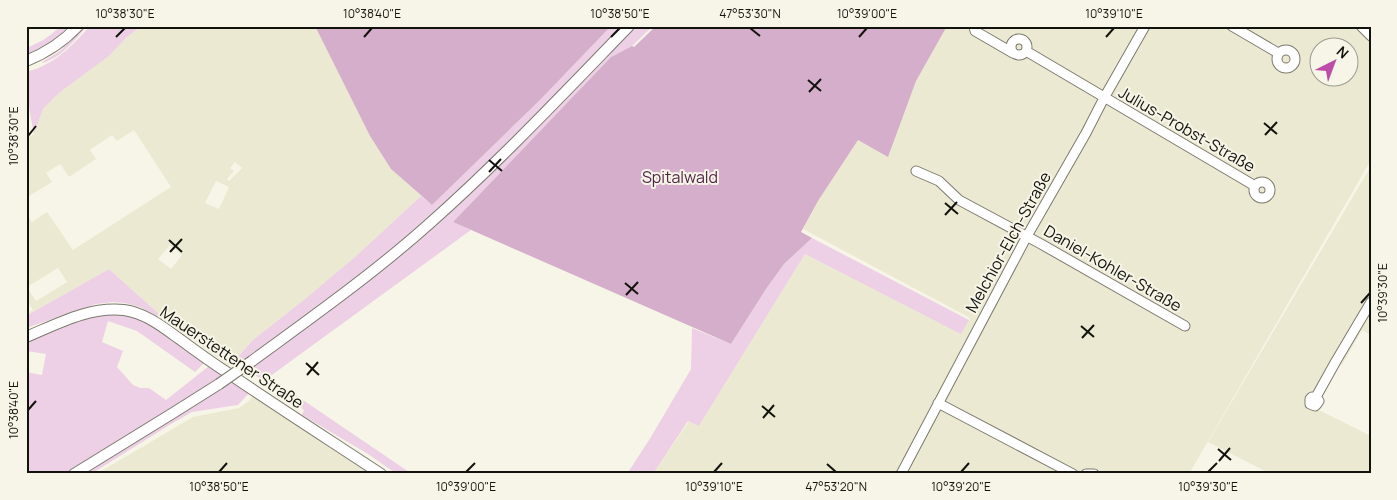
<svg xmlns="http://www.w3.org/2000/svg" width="1397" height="500" font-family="Manrope,sans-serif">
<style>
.built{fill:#ece9d3;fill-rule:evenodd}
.green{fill:#edd0e5}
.forest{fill:#d4aeca}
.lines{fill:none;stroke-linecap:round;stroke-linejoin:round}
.minor-casing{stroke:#7c7a6e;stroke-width:11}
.major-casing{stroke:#7c7a6e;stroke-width:12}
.minor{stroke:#fff;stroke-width:9}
.major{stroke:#fff;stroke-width:10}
.major-bridge-casing{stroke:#7c7a6e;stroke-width:12;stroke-linecap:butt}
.major-bridge{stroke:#fff;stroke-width:10}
.ticks{fill:none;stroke:#13130e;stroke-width:2}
.labels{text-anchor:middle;stroke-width:4;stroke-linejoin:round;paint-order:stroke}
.street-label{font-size:16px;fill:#13130e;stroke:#f7f5e7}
.park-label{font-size:16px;fill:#522348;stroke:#f7f5e7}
.neatline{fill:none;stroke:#13130e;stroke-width:2}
.ticks-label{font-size:12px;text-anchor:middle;fill:#13130e}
</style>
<rect width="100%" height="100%" fill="#f7f5e7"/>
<!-- built -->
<path class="built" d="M141 26H315L370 136 391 169 421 196 355 257 305 299 254 339 229 366 169 323 109 269 26 316V314L33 310 26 299V213L32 222 47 212 73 250 171 187 134 130 117 141 112 135 90 150 96 159 69 177 60 164 46 173 52 182 26 198V139L34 134 43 109 59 93 109 56 126 38ZM235 162 242 168 229 181 227 179 234 171 230 168ZM216 181 229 187 219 209 205 203ZM170 245 182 255 171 269 158 259ZM58 268 67 282 36 301 27 287Z
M947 26H1359L1371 38V160L1189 474H653L689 421 699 426 805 254 961 333 970 318 803 229 818 201 858 140 888 156 916 81ZM1320 48H1350V78H1320Z
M1371 166V335L1362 330 1342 365 1336 364 1318 396 1322 403 1319 410 1371 436V474H1271L1208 442Z
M253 395 372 474H96L193 417 239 408 249 401Z"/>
<!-- green -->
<path class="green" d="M61 26H72L54 42 26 56V48C40 43 50 36 61 26Z
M85 26H87C75 40 60 59 42 63V62L60 51Z
M90 26H141L126 38 109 56 59 93 43 109 34 134C30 113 26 93 26 72 54 65 71 47 90 26Z
M611 26H624L480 171 425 221 363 274 249 359 254 363C302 328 352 294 397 255 480 184 556 104 634 26H653L632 46 611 57 453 222 471 230 269 377 412 474H397L368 454 302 415 304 410C283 390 257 377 233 362L254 339 305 299 355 257 421 196 432 205 541 99Z
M812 238 969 320 961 334 805 254 699 426 688 421 653 474H627L651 437 691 369 692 328 731 344 766 289 784 264Z
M109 269 169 323 140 307 125 303 113 302 96 304 26 328V316Z
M110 312 144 319 205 362 195 372 137 331 108 321 102 342 123 351 117 367 133 385 140 388H149L166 400 209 366 249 393 238 405 192 412 171 424 91 474H80L222 386 214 380 184 401 66 474H26V372L42 375 46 354 26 351V339L68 322Z"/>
<!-- forest -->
<path class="forest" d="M315 26H611L541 99 432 205 391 169 370 136Z
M656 26H947L916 81 888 157 858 140 818 201 801 232 812 238 784 264 766 289 731 344 453 222 611 57 632 46 634 47Z"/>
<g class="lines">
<defs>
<path id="minor" d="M974 26 975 31 1013 53
M1232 26 1278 53
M1361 26 1371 36
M1011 47a8 8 0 1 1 16 0a8 8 0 1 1-16 0Z
M1277 59a9 9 0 1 1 18 0a9 9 0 1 1-18 0Z
M1026 51 1255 186
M916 171 939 181 959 200 972 207 1041 244 1185 326
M1254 190a8 8 0 1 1 16 0a8 8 0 1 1-16 0Z
M1316 397H1312L1310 399V404L1315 406 1317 404 1319 401 1316 397 1336 361 1371 302
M938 403 1073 474
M901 474 1027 236 1086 133 1104 98 1145 26
M1086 474H1094"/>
<path id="major" d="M26 61C46 53 63 42 78 26
M26 337C57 324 90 306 124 310 146 313 164 328 181 340 197 352 214 364 231 375 281 409 331 441 381 474
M252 361C312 317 373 274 429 224 499 162 564 93 629 26
M74 474 173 413 219 384"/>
</defs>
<!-- minor casing -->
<use href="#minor" class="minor-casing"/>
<!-- major casing -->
<use href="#major" class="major-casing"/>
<!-- minor -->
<use href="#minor" class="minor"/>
<!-- major -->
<use href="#major" class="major"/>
<defs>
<path id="major-bridge" d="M219 384 252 361"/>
</defs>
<!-- major-bridge casing -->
<use href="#major-bridge" class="major-bridge-casing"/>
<!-- major-bridge -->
<use href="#major-bridge" class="major-bridge"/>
</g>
<!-- ticks -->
<path class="ticks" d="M750 28 760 36M116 37 125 28M364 37 372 28M611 37 620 28M859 37 867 28M1106 37 1114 28M808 80 821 91M809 92 821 79M1264 123 1277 134M1265 135 1277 122M28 136 36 126M489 160 502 171M489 172 501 159M945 203 958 214M945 215 957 202M169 240 182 252M170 252 182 239M625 283 638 294M626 295 638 282M1361 303 1370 293M1081 326 1094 337M1082 338 1094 325M306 363 319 375M307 375 318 362M762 406 775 417M28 410 36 401M763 418 774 405M1218 449 1231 460M1219 461 1230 448M827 464 836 472M219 472 227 463M466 472 475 463M714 472 722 463M961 472 969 463M1208 472 1217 463"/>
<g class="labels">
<!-- street labels -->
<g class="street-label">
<text transform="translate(1187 129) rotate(30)" y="6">Julius-Probst-Straße</text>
<text transform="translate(1008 242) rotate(-61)" y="6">Melchior-Elch-Straße</text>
<text transform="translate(1113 268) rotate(30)" y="6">Daniel-Kohler-Straße</text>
<text transform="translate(232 357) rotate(34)" y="6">Mauerstettener Straße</text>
</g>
<!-- park labels -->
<g class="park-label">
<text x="680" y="183">Spitalwald</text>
</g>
</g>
<!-- border -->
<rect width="1397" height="500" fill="none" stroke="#f7f5e7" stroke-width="55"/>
<!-- north arrow -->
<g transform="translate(1334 62) rotate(42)"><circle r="24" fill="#f7f5e7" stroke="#9c9b90"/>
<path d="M0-4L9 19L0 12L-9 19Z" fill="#be4da9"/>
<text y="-8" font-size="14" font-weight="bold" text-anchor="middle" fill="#13130e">N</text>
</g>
<rect x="28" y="28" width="1342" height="444" class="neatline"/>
<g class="ticks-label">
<text x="125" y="18">10°38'30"E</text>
<text x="372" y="18">10°38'40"E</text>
<text x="620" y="18">10°38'50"E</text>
<text x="750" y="18">47°53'30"N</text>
<text x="867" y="18">10°39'00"E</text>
<text x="1114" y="18">10°39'10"E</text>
<text transform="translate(14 136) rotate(-90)" y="4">10°38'30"E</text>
<text transform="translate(1383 293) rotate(-90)" y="4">10°39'30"E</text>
<text transform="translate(14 410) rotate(-90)" y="4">10°38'40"E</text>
<text x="219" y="491">10°38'50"E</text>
<text x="466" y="491">10°39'00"E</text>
<text x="714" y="491">10°39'10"E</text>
<text x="836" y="491">47°53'20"N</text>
<text x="961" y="491">10°39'20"E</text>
<text x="1208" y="491">10°39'30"E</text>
</g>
</svg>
